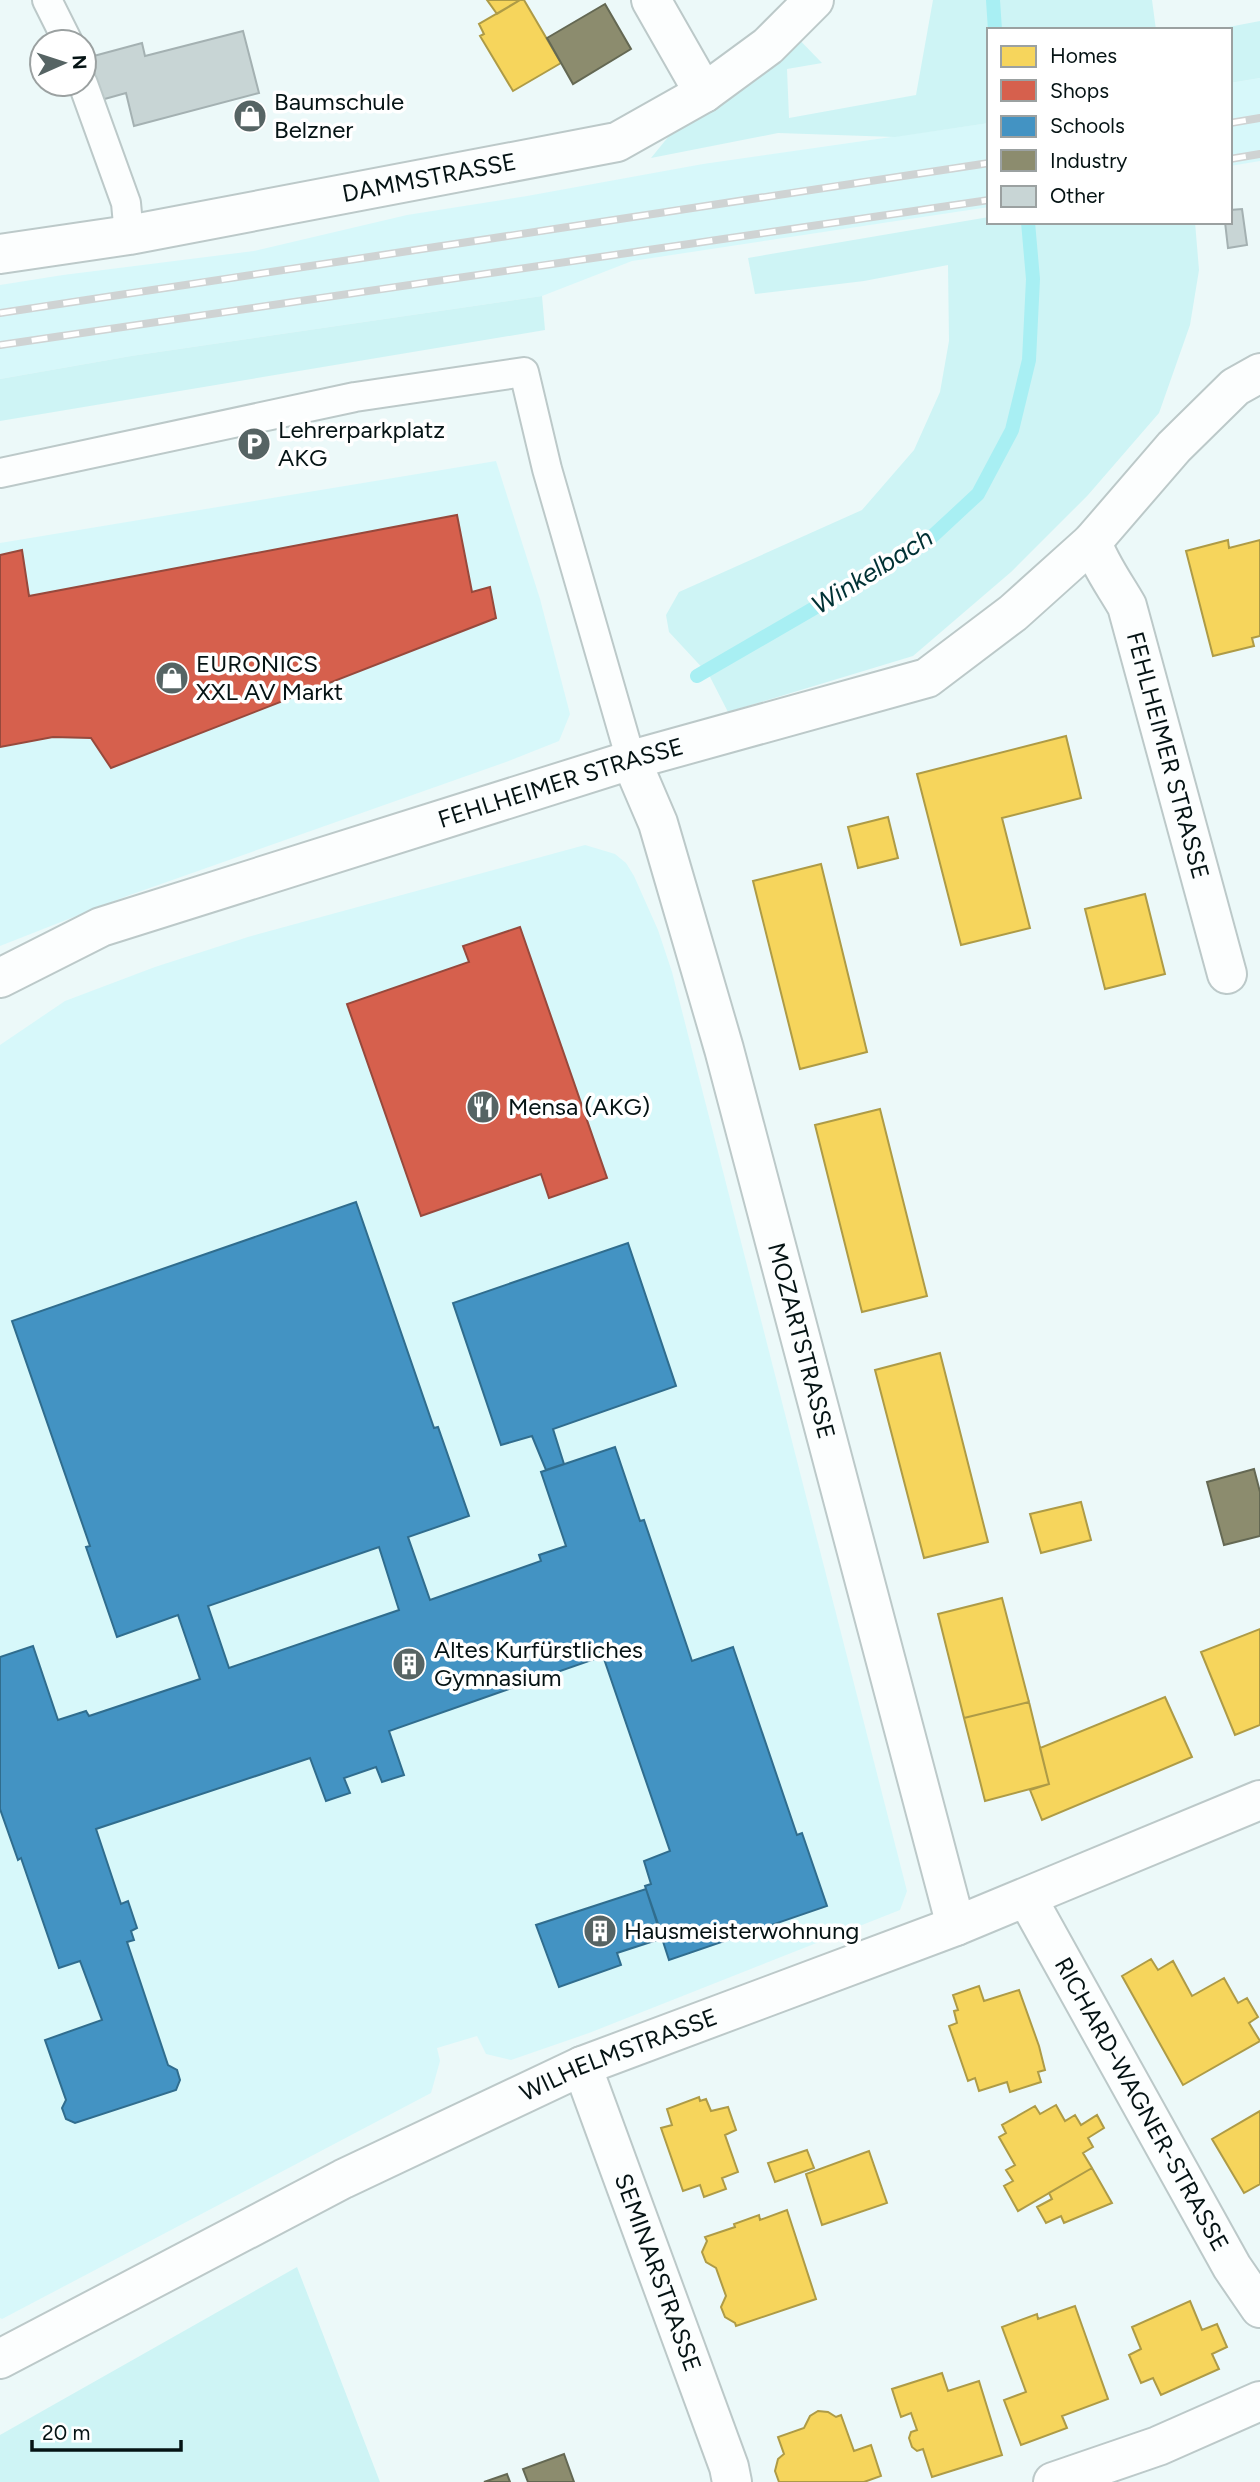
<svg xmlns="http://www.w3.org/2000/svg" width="1260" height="2482" font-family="Figtree,sans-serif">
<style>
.built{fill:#d7f8fa}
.green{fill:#cef4f5}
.homes{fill:#f6d55c;stroke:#ae9b46;stroke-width:2}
.shops{fill:#d6604d;stroke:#97493c;stroke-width:2}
.schools{fill:#4393c3;stroke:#306d8e;stroke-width:2;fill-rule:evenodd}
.industry{fill:#8c8c6e;stroke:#646853;stroke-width:2}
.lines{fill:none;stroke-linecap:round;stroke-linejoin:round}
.stream{stroke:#a8eff3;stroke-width:14}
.building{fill:#c8d5d5;stroke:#a4b1b2;stroke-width:2}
.service-casing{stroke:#bcc9c9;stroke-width:32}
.minor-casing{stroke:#bcc9c9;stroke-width:42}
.service{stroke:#fcfefe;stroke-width:28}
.minor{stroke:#fcfefe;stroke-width:38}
.rail-casing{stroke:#cfd3d3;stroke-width:8}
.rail{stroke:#fff;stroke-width:5;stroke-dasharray:16;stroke-linecap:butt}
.labels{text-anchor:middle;stroke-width:7;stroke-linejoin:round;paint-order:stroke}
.poi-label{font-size:24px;fill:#051314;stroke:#fff;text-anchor:start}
.street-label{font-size:24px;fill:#051314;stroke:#fff}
.water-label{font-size:26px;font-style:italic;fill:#003134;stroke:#fff}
</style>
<rect width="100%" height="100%" fill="#ecf9f9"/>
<!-- built -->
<path class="built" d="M1260 78V161L1230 166V83Z
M989 123V207L632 261 542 296 131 356 0 379V285L63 275 254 251 407 215 527 196 703 164Z
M496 461 540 599 570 714 559 741 506 762 127 896 0 946V543Z
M585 845 615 854 626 863 634 876 658 930 672 972 907 1891 900 1910 589 2033 511 2060 486 2054 477 2036 437 2048 440 2061 431 2093 2 2319 0 2318V1045L65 1001 155 967 248 937Z"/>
<!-- green -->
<path class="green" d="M933 0H1152L1156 30H989V123L895 137 778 133 651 158 704 93 787 27 822 63 787 69 789 118 916 95Z
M1260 21V78L1230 83V30H1213Z
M989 217V222H1195L1199 270 1190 325 1159 413 1088 495 1011 572 913 656 728 712 709 675 669 632 666 615 679 592 862 510 914 450 940 392 949 341 948 265 864 281 755 294 748 258Z
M542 296 545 330 0 421V379L131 356Z
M297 2267 380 2482H0V2435Z"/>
<!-- homes -->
<path class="homes" d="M487 0H520L497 14Z
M520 0H524L561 63 513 91 480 36 484 34 479 24Z
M1228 540 1229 548 1260 540V636L1252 638 1254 646 1213 656 1186 551Z
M1066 736 1081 798 1002 818 1030 928 961 945 917 774Z
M888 817 898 858 858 868 848 827Z
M821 864 867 1052 800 1069 753 881Z
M1145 894 1165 974 1105 989 1085 909Z
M880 1109 927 1296 862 1312 815 1125Z
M940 1353 988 1542 924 1558 875 1370Z
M1081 1502 1091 1540 1041 1553 1030 1514Z
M1002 1598 1029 1702 964 1718 938 1614Z
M1260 1629V1725L1235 1735 1201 1652Z
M1165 1697 1192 1757 1042 1820 1030 1790 1049 1784 1040 1748Z
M1029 1702 1049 1784 985 1801 964 1718Z
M1151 1959 1158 1970 1173 1961 1192 1996 1224 1978 1238 2003 1247 1998 1258 2017 1249 2023 1260 2041 1183 2085 1122 1976Z
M979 1986 984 2001 1019 1990 1039 2046 1045 2070 1038 2072 1041 2082 1010 2092 1007 2082 979 2091 975 2078 968 2081 949 2026 957 2023 954 2011 958 2010 953 1995Z
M699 2097 700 2101 706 2099 711 2111 728 2107 736 2130 725 2135 738 2172 722 2178 726 2189 704 2197 700 2185 683 2191 661 2128 672 2125 667 2109Z
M1056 2105 1065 2121 1075 2115 1081 2125 1097 2115 1104 2128 1088 2138 1093 2147 1083 2153 1092 2168 1018 2211 1004 2186 1013 2181 1006 2170 1015 2165 999 2137 1006 2133 1002 2125 1035 2106 1040 2114Z
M1260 2111V2184L1244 2193 1212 2139Z
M807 2150 814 2168 775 2182 768 2163Z
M869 2151 887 2203 822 2225 806 2174Z
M1092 2168 1112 2203 1064 2223 1061 2216 1046 2223 1037 2207 1052 2199 1049 2193Z
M787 2210 816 2299 736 2326 735 2323 725 2317 721 2307 726 2296 716 2268 706 2262 702 2252 707 2241 705 2237 735 2227 734 2224 759 2215 760 2220Z
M1190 2301 1202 2330 1217 2324 1227 2347 1212 2354 1219 2369 1161 2395 1153 2378 1141 2383 1129 2355 1141 2349 1132 2327Z
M1075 2306 1108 2399 1062 2416 1067 2428 1021 2445 1004 2400 1026 2392 1002 2327 1037 2314 1038 2319Z
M942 2373 948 2391 979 2381 1002 2455 932 2477 923 2449 917 2451 912 2447 909 2438 911 2432 917 2430 911 2413 901 2417 892 2389Z
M818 2411 828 2412 836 2417 841 2415 854 2451 871 2445 881 2476 864 2482H779L775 2471 778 2459 784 2454 778 2437 804 2428 810 2416Z"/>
<!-- shops -->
<path class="shops" d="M457 515 472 592 490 587 496 618 111 768 91 738 53 737 0 747V555L22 550 29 596Z
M520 927 607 1178 549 1198 541 1174 421 1216 347 1004 469 962 463 946Z"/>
<!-- schools -->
<path class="schools" d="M356 1202 434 1428 438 1427 469 1516 408 1537 430 1600 541 1561 539 1555 566 1546 541 1472 615 1447 640 1521 644 1520 692 1661 733 1647 797 1835 802 1833 827 1906 669 1960 645 1886 651 1884 644 1861 670 1851 603 1656 389 1731 404 1775 382 1782 376 1767 344 1778 350 1793 326 1801 310 1758 96 1829 121 1904 128 1901 137 1928 131 1931 134 1940 127 1942 168 2065 177 2070 180 2080 176 2090 75 2123 66 2119 62 2108 66 2100 45 2040 102 2020 80 1961 59 1968 21 1858 18 1860 0 1809V1657L33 1646 58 1720 86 1711 89 1716 200 1679 178 1615 117 1637 86 1547 90 1546 12 1321ZM379 1547 399 1610 229 1668 208 1606Z
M628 1243 676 1386 553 1429 564 1464 546 1470 532 1436 501 1445 453 1303Z
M646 1889 663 1938 617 1953 621 1965 559 1987 536 1925Z"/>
<!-- industry -->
<path class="industry" d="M605 4 631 49 573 84 547 38Z
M1254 1469 1260 1492V1536L1224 1545 1207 1482Z
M564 2454 574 2482H528L523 2469Z
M507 2474 510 2482H484Z"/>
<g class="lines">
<!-- stream -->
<path class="stream" d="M993 0 995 30
M697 676 923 545 978 494 1012 430 1029 360 1033 279 1028 222"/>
</g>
<!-- building -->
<path class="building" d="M243 31 259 93 134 126 126 93 101 100 90 57 142 43 145 56Z
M1242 209 1247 245 1228 248 1225 222H1230V210Z"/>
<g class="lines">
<defs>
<path id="service" d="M47 0 68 42
M83 84 126 203 129 235
M0 473 355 397 524 372 547 469 631 760"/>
<g id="minor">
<path d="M651 0 704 93"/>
<path id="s1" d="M0 254 129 235 617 142 704 93 768 46 814 0"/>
<path id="s2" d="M1092 542C1100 565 1115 585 1127 606L1227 974"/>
<path id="s3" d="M631 760 658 823 724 1049 956 1926"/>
<path id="s4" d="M0 978 101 927 631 760 927 678 1013 613 1092 542 1174 447 1235 387 1260 373"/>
<path id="s5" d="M1027 1898 1232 2267 1260 2308"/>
<path id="s6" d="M582 2066 729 2467 732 2482"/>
<path id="s7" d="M0 2359 343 2179 582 2066 956 1926 1260 1800"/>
<path d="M1053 2482 1158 2446 1260 2401"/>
</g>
</defs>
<!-- service casing -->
<use href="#service" class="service-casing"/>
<!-- minor casing -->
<use href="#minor" class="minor-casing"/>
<!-- service -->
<use href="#service" class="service"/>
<!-- minor -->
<use href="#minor" class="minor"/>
<defs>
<path id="rail" d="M1230 123 1260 118
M1230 159 1260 154
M0 313 989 163
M0 345 989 200"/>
</defs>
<!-- rail casing -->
<use href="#rail" class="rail-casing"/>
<!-- rail -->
<use href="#rail" class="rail"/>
</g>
<!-- icons -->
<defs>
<symbol id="shop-disc" viewBox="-11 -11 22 22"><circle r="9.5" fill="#566464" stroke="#fff"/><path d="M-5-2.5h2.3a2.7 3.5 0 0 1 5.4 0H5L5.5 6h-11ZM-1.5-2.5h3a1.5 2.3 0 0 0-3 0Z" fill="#fff"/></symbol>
<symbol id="parking-disc" viewBox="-11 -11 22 22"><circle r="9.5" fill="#566464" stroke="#fff"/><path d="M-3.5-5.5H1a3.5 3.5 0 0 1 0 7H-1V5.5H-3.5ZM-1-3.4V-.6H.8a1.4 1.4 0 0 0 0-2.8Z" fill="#fff"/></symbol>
<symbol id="restaurant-disc" viewBox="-11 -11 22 22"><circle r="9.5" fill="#566464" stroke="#fff"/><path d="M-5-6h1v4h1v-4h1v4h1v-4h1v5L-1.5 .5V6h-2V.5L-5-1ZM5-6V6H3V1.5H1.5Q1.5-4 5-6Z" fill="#fff"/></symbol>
<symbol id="building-disc" viewBox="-11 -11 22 22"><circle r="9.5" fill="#566464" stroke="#fff"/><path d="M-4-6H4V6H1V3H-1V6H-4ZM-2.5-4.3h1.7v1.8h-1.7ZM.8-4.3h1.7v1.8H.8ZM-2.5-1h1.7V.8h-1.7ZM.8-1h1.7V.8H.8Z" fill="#fff"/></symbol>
</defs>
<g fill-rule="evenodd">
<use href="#shop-disc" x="231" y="97" width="38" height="38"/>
<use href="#parking-disc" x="235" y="425" width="38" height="38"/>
<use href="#shop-disc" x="153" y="659" width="38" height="38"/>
<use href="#restaurant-disc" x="464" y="1088" width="38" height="38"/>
<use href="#building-disc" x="390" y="1645" width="38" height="38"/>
<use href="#building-disc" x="581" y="1912" width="38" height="38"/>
</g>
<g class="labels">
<!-- poi labels -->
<g class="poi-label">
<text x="274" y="110">Baumschule<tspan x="274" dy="28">Belzner</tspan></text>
<text x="278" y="438">Lehrerparkplatz<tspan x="278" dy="28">AKG</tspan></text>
<text x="196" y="672">EURONICS<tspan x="196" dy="28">XXL AV Markt</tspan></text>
<text x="508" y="1115">Mensa (AKG)</text>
<text x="434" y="1658">Altes Kurfürstliches<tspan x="434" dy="28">Gymnasium</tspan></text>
<text x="624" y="1939">Hausmeisterwohnung</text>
</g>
<!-- street labels -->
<g class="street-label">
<text dy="8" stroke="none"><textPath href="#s1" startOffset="436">DAMMSTRASSE</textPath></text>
<text dy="8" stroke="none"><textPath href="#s2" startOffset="228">FEHLHEIMER STRASSE</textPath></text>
<text dy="8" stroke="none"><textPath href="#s4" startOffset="595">FEHLHEIMER STRASSE</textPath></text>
<text dy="8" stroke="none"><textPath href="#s3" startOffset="606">MOZARTSTRASSE</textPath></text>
<text dy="8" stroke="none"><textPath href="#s7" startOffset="690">WILHELMSTRASSE</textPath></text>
<text dy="8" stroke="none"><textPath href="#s5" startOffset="236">RICHARD-WAGNER-STRASSE</textPath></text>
<text dy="8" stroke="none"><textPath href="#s6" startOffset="220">SEMINARSTRASSE</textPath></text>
</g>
<!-- water labels -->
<g class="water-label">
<text transform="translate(872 571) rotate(-32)" y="9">Winkelbach</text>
</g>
</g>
<!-- legend -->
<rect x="987" y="28" width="245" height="196" fill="#ffffff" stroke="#9ba1a1" stroke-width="2"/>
<rect x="1001" y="46" width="35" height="21" fill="#f6d55c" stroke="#9ba1a1" stroke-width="2"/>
<text x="1050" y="63" font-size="21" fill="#051314">Homes</text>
<rect x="1001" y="80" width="35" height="21" fill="#d6604d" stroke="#9ba1a1" stroke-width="2"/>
<text x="1050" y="98" font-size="21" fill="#051314">Shops</text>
<rect x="1001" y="116" width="35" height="21" fill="#4393c3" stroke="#9ba1a1" stroke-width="2"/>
<text x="1050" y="133" font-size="21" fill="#051314">Schools</text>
<rect x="1001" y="150" width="35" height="21" fill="#8c8c6e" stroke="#9ba1a1" stroke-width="2"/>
<text x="1050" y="168" font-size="21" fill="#051314">Industry</text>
<rect x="1001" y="186" width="35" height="21" fill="#c8d5d5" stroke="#9ba1a1" stroke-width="2"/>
<text x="1050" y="203" font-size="21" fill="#051314">Other</text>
<!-- north arrow -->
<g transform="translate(63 63) rotate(87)"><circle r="33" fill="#ffffff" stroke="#9ba1a1" stroke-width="2"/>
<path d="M0-5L12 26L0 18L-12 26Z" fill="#566464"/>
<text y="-10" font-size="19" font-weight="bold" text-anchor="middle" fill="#051314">N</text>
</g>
<!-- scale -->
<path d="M32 2440v10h149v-10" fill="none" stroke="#051314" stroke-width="3.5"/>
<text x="42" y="2440" font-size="21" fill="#051314" stroke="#ffffff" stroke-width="5" paint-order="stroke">20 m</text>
</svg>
